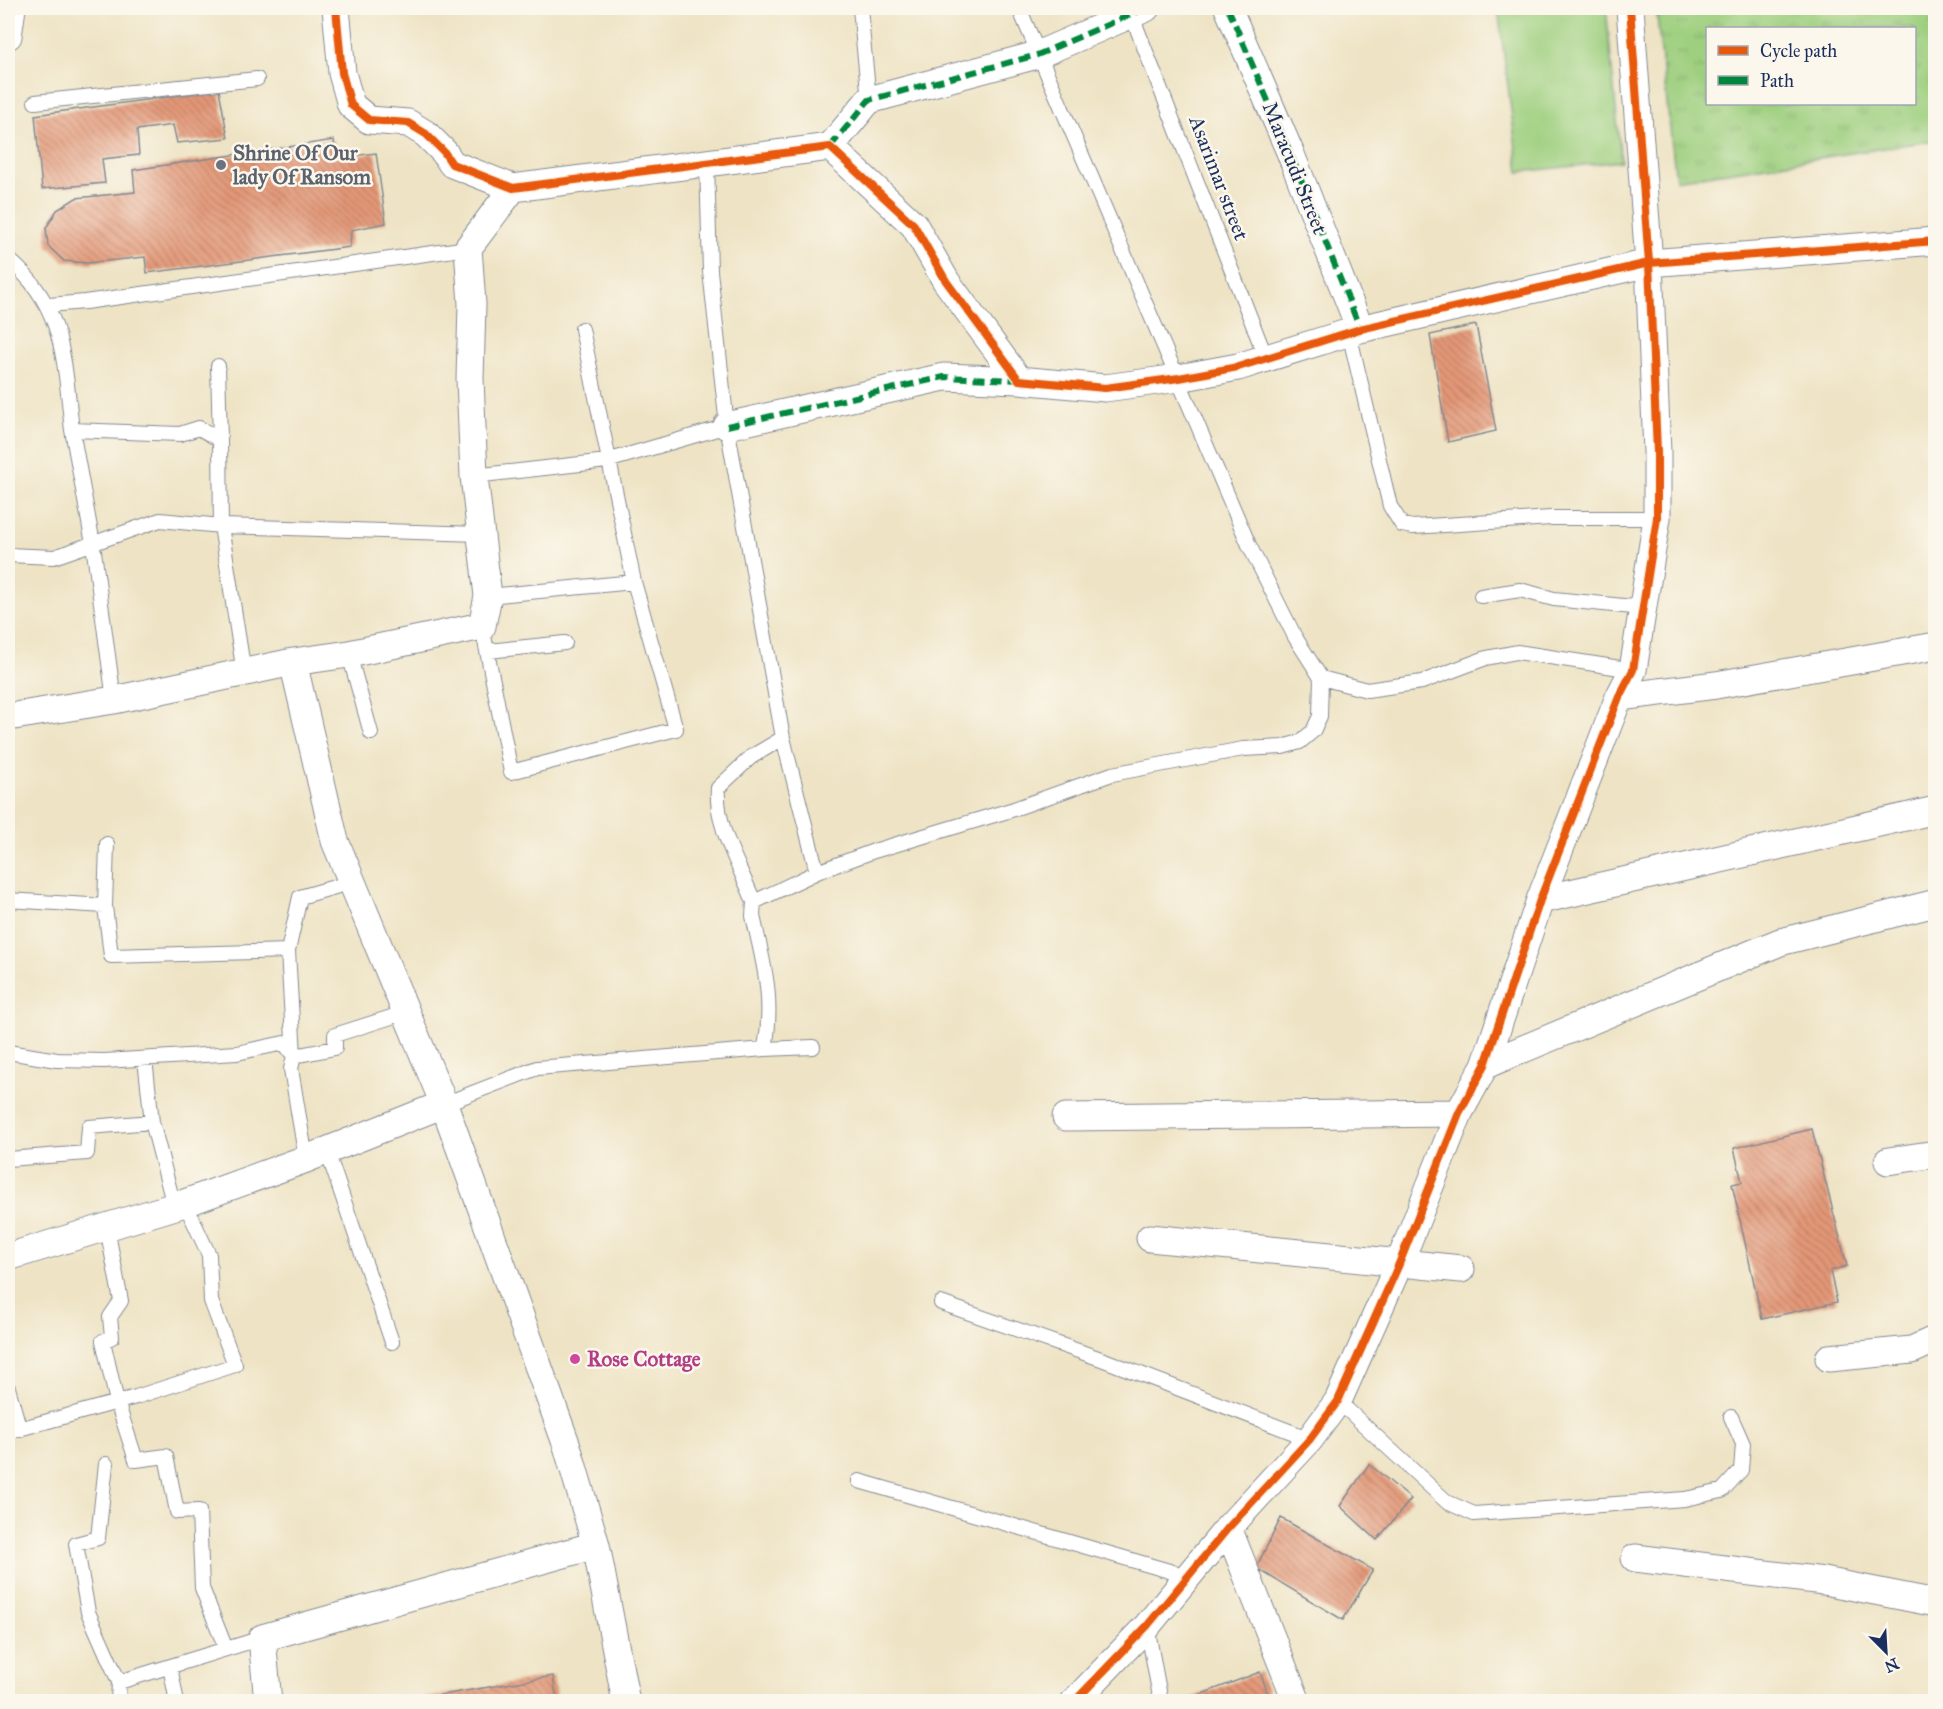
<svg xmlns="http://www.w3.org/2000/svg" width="1943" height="1709" font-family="'IM FELL Great Primer',serif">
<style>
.grass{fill:#9dcf7e;stroke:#5c7f6e;stroke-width:1.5}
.park{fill:url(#park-tufts);stroke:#5c7f6e;stroke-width:1.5;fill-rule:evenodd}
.building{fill:url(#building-back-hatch)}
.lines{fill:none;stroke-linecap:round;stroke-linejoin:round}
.service-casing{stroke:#848991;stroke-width:16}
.minor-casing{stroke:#848991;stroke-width:29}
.service{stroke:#fff;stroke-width:14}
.minor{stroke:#fff;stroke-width:27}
.quiet{stroke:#00873e;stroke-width:6;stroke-dasharray:12 6;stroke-linecap:butt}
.cycleway-casing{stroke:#fbf7ec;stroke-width:11}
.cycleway{stroke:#e8590c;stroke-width:8}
.worship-dot{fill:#6b7280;stroke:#fbf7ec;stroke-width:2}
.hotel-dot{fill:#d1479c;stroke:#fbf7ec;stroke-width:2}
.labels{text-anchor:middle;stroke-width:5;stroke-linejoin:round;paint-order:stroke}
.worship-label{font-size:21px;font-weight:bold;fill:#5b616d;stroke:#fbf7ec;text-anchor:start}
.street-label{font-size:21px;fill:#1b2f5e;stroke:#fbf7ec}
.hotel-label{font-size:21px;font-weight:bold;fill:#b23c85;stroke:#fbf7ec;text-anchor:start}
</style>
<defs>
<pattern id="park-tufts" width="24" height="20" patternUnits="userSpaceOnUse" patternTransform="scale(1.5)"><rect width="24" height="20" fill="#9dcf7e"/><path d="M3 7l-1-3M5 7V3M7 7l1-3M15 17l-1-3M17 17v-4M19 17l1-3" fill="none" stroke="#87b26f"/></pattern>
<pattern id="building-back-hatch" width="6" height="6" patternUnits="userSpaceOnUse" patternTransform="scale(1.5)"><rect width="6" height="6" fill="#e49877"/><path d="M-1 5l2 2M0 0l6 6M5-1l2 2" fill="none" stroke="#b87c65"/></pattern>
</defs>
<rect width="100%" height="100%" fill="#fbf7ec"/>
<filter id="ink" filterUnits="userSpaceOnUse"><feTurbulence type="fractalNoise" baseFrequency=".0167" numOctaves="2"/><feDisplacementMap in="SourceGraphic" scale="12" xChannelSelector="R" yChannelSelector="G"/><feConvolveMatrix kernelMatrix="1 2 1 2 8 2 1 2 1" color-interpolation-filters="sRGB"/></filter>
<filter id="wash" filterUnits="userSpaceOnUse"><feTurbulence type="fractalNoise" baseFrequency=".008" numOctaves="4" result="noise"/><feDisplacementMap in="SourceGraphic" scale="24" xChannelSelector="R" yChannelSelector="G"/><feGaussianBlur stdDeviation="1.35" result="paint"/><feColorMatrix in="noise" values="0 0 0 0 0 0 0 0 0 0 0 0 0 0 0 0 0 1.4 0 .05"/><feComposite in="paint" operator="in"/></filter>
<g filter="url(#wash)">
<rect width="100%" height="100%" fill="#eee3c4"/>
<!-- grass -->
<path class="grass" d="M1498 8H1606L1621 161 1519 172Z"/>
<!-- park -->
<path class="park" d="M1656 8H1935V140L1676 180ZM1708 28H1914V104H1708Z"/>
<g id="blocks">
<!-- building -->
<path class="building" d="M219 90 228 138 177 143 173 125 137 130 139 155 102 159 105 183 42 189 35 115Z
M334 140 336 158 376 153 386 223 351 230 350 247 147 273 145 257 87 263 64 261 48 246 46 228 57 210 76 198 135 192 133 170Z
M1476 325 1496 431 1448 442 1430 335Z
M1812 1129 1847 1266 1830 1271 1837 1302 1762 1319 1732 1184 1742 1182 1734 1148Z
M1369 1464 1411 1499 1377 1540 1340 1506Z
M1281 1518 1373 1570 1343 1620 1256 1568Z
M1260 1672 1271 1702H1183V1701Z
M553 1676 557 1702H413V1700Z"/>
</g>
</g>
<g filter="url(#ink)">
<use href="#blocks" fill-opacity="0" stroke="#848991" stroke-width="1.5"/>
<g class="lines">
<defs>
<path id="service" d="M860 8 869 100
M1019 8 1249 545 1295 637 1321 678
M1130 11 1266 358
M35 102 257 79
M707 162 710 271 727 426 783 738 817 872 874 851 1011 810 1112 774 1243 749 1282 747 1300 742 1313 731 1320 716 1321 678 1367 690 1422 682 1486 658 1517 652 1633 670
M8 259C65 305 64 362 72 430
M49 305 85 302 468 248
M1349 333 1390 506 1402 525 1413 527 1551 518H1657
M218 366 220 440
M474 476 607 461 727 426
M8 555 54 557 160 520 221 526 220 440 199 428 180 434 72 430 93 544 114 700
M488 596 634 582 582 329
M1481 596 1520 590 1554 599 1643 608
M482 626 511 772 676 729 634 582
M488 651 565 643
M349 654 371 733
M244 673 221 526 480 534
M8 900 105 906 107 844
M754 902C740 866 715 827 718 788L751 757 783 738
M105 906 111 956 288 951 300 897 352 882
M288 951 294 1056 291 1069 306 1159
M765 1049C774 997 764 966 753 916L754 902 817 872
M8 1052 57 1060 104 1061 237 1053 284 1043 294 1056 335 1048V1035L407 1012
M145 1059 152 1122 174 1206
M444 1104 537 1068 765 1049 813 1047
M327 1151 392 1342
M8 1159 87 1153 89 1127 152 1122
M107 1228 121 1301 110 1317 112 1337 103 1341 117 1402 136 1460 166 1456 177 1512 199 1511 202 1588 226 1649
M941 1303 1104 1360 1310 1439
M8 1388 20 1430
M1338 1401 1447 1502 1474 1514 1685 1499 1722 1491 1741 1470 1743 1444 1731 1417
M8 1432 136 1397 235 1365 211 1301 209 1255 185 1203
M106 1464 98 1538 76 1544 88 1612 119 1682 118 1702
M859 1481 1190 1577
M1147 1626 1161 1702
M170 1667 177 1702
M119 1682 262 1638"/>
<path id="minor" d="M336 8 342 73 351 105 369 120 408 123 426 134 444 152 452 164 513 188 830 147 914 225 946 281 1019 380 1105 388 1179 378 1238 367 1360 329 1649 263 1936 241
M1228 8 1290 152 1360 329
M8 36 12 8
M830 147 869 100 1037 55 1146 8
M727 426 944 377 1019 380
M293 662 335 841 444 1104 567 1446 596 1545 626 1702
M1619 697 1716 685 1936 646
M8 717 114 700 293 662 349 654 482 626 488 596 474 476 470 379 472 304 468 248 513 188
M1540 900 1936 810
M1485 1065 1780 942 1936 903
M1066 1117 1459 1113
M1888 1161 1936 1154
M1150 1238 1461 1269
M8 1257 185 1203 306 1159 444 1104
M1829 1358 1912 1350 1936 1339
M1228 1528 1297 1702
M1635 1558 1824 1581 1936 1603
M268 1702 262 1638 596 1545
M1074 1702 1147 1626 1228 1528 1310 1439 1338 1401 1399 1264 1459 1113 1485 1065 1540 900 1619 697 1633 670 1657 518V452L1649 263 1630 8"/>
</defs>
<!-- service casing -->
<use href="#service" class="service-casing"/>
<!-- minor casing -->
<use href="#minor" class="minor-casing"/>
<!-- service -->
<use href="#service" class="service"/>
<!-- minor -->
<use href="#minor" class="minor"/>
<!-- quiet -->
<path class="quiet" d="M1228 8 1290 152 1360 329
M830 147 869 100 1037 55 1146 8
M727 426 944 377 1019 380"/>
<defs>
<path id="cycleway" d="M336 8 342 73 351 105 369 120 408 123 426 134 444 152 452 164 513 188 830 147 914 225 946 281 1019 380 1105 388 1179 378 1238 367 1360 329 1649 263 1936 241
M1074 1702 1147 1626 1228 1528 1310 1439 1338 1401 1399 1264 1459 1113 1485 1065 1540 900 1619 697 1633 670 1657 518V452L1649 263 1630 8"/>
</defs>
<!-- cycleway casing -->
<use href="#cycleway" class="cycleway-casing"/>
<!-- cycleway -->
<use href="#cycleway" class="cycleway"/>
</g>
</g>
<!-- markers -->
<circle class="worship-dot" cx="221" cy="165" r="6"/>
<circle class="hotel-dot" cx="575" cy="1359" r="6"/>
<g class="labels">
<!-- worship labels -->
<g class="worship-label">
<text x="233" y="160">Shrine Of Our<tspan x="233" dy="24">lady Of Ransom</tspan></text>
</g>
<!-- street labels -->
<g class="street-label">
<text transform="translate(1295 168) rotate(68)" y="7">Maracudi Street</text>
<text transform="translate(1219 178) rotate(69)" y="7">Asarimar street</text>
</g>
<!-- hotel labels -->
<g class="hotel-label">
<text x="587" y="1366">Rose Cottage</text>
</g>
</g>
<!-- margin -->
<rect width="1943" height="1709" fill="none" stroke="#fbf7ec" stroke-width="30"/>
<!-- legend -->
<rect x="1706" y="27" width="210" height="78" fill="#fbf7ec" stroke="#a1a7b3" stroke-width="1.5"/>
<rect x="1718" y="46" width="30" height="9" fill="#e8590c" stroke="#a1a7b3" stroke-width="1.5"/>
<text x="1760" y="57" font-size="18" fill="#1b2f5e">Cycle path</text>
<rect x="1718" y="76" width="30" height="9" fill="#00873e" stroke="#a1a7b3" stroke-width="1.5"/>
<text x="1760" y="87" font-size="18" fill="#1b2f5e">Path</text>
<!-- north arrow -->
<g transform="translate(1886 1652) rotate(156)" stroke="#fbf7ec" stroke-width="4.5" paint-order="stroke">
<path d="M0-4.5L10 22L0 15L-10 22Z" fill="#1b2f5e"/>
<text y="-9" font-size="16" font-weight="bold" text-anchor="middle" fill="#1b2f5e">N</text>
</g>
</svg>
